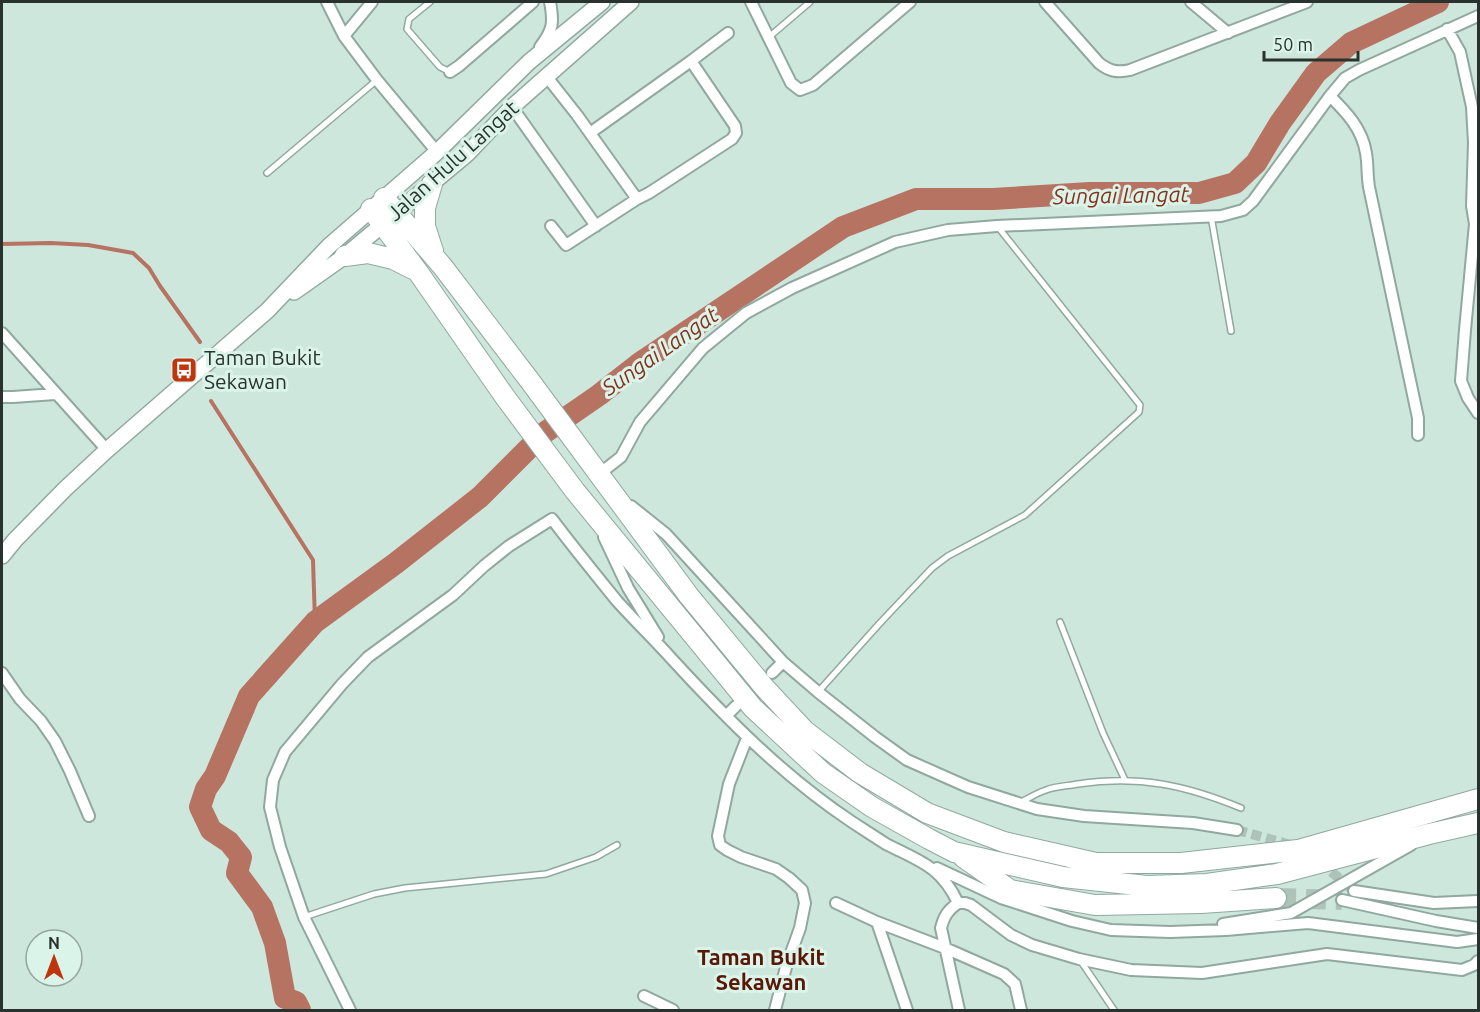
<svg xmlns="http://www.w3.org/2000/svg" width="1480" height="1012" font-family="Ubuntu,sans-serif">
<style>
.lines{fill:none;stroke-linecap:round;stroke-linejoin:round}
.stream{stroke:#b77362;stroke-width:4}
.river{stroke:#b77362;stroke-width:22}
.street-tunnel{stroke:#adc3ba;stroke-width:10;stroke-dasharray:10 5;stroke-linecap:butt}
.highway-tunnel{stroke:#adc3ba;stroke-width:20;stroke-dasharray:20 10;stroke-linecap:butt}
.lane-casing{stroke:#90a89f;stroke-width:8}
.street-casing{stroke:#90a89f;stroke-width:14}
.secondary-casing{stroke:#90a89f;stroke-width:18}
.highway-casing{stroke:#90a89f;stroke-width:22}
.lane{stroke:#fff;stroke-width:5}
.street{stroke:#fff;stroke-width:10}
.secondary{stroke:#fff;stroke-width:15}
.highway{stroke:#fff;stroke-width:20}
.labels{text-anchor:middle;stroke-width:6;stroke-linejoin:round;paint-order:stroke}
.street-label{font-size:21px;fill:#29322f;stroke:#dbf4ea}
.poi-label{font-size:21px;fill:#29322f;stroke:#dbf4ea;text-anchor:start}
.water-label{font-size:22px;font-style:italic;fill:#86321d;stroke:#dbf4ea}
.neighbourhood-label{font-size:22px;font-weight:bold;fill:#591706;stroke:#dbf4ea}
</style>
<rect width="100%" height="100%" fill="#cee7dd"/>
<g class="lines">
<!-- stream -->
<path class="stream" d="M2 244 51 243 88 245 133 253 149 268 160 286 200 342
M211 401 313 560 315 622"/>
<!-- river -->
<path class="river" d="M300 1010 296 1002 285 998 275 943 262 907 237 873 241 857 229 842 211 830 200 807 206 789 215 776 249 696 315 622 396 563 480 497 544 433 599 395 640 363 843 227 916 199H993L1090 193H1199L1235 183 1256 163 1280 123 1316 73 1351 43 1438 2"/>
<!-- street-tunnel -->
<path class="street-tunnel" d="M1237 830 1294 846
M1320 862 1354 891"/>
<!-- highway-tunnel -->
<path class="highway-tunnel" d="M1276 898 1342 900"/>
<defs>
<path id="lane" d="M430 2 409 19 407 29 440 67 450 72
M769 37 810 2
M267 173 377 80
M1211 216 1231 331
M1060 622 1103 733 1125 780
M818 692 880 623 932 568 948 556 1025 515 1139 412 1140 405 998 227
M1021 802C1029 798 1037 793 1046 790 1056 786 1068 786 1078 784 1139 775 1185 785 1241 808
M304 917 374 894 405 888 546 874 596 857 617 845
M1080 960 1114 1010"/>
<path id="street" d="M327 2 344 36 377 80 437 152
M751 2 791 83 800 90 813 85 910 2
M1045 2 1099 63C1109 71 1117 73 1130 70L1307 2
M1191 2 1228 33
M1447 29 1460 52 1472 107 1474 143 1472 206 1475 224 1465 330 1461 381 1468 398 1478 413
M344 36 372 2
M540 47C553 30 554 23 550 2
M691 61 728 33
M450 72 459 66 533 2
M547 77 577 115 637 199 649 193 732 139 736 133 735 126 691 61 590 133
M1330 96C1346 112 1362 128 1366 153 1368 164 1367 175 1369 187L1418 418V435
M512 107 596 226
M551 226 566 245 637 199
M2 333 107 450
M2 397H13L55 394
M598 475 621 457 640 422 703 348 746 313 792 288 895 242 948 230 997 226 1221 216 1243 210 1253 201 1330 96 1345 78 1359 70 1478 16
M631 506 666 534 783 662 818 692 875 737 907 760 968 787 1037 809 1084 816 1193 823 1237 830
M604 537 628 588 658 637
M2 673 20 699 41 721 55 741 70 771 89 816
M772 673 783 662
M726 716 736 706
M747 738 729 784 718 836 720 845 727 850 741 857 776 869 789 878 802 890 805 903 800 928 786 967 775 1010
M937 868 1001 898 1072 921 1111 930 1170 932 1226 930 1308 923 1457 942 1478 939
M1354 891 1434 903 1478 901
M1342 900 1436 921 1478 928
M836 903 877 922 945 948 1004 974 1015 984 1021 1010
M877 922 907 1010
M1223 924 1291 913 1411 845
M644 996 673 1010
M350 1010 304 917 280 847 270 807 273 780 285 752 342 684 368 657 453 595 484 566 509 546 552 519C573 547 595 574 617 601 634 620 653 638 670 657 726 718 783 776 852 822 863 829 875 837 886 844 919 861 941 866 958 903
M959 1010 941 928C944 916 948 910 958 903H965L971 905 1011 935 1032 945 1079 959 1131 970 1202 973 1327 954 1462 970 1474 965 1478 961"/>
<path id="secondary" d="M294 292 345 256 467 154 512 107 631 2
M2 556 15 540 65 489 107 450 267 311 329 246 437 152 529 62 602 2"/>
<path id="highway" d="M432 184 425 208V226L433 251
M384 198 443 267 530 381 689 596 764 687 805 731 860 773 927 813 1004 842 1096 863H1181L1298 850 1478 799
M371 209 418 272 505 397 575 491 753 708 823 773 872 807 929 839 954 852 1063 877 1147 886 1207 884 1277 874 1429 834 1478 823
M345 256 368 253 393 259 413 269
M963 857 1010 890 1095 905 1201 903 1276 898"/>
</defs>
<!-- lane casing -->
<use href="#lane" class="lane-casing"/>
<!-- street casing -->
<use href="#street" class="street-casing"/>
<!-- secondary casing -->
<use href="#secondary" class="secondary-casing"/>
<!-- highway casing -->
<use href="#highway" class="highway-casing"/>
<!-- lane -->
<use href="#lane" class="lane"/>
<!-- street -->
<use href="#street" class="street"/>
<!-- secondary -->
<use href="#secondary" class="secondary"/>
<!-- highway -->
<use href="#highway" class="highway"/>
</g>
<!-- icons -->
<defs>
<symbol id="bus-square" viewBox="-11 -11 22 22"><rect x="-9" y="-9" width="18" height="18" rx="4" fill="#bf350d" stroke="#dbf4ea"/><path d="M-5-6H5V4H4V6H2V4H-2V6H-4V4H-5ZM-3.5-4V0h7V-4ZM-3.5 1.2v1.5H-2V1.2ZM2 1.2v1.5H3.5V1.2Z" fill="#fff"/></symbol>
</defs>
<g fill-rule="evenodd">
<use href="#bus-square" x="169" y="355" width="30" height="30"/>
</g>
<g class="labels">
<!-- street labels -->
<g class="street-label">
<text transform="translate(453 161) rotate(-42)" y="7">Jalan Hulu Langat</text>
</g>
<!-- poi labels -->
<g class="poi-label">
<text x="204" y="365">Taman Bukit<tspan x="204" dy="24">Sekawan</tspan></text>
</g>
<!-- water labels -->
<g class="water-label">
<text transform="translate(1121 195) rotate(-1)" y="8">Sungai Langat</text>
<text transform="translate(660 351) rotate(-35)" y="8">Sungai Langat</text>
</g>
<!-- neighbourhood labels -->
<g class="neighbourhood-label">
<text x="761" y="965">Taman Bukit<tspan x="761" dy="25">Sekawan</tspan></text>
</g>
</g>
<!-- border -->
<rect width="1480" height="1012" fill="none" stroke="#29322f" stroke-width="6"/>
<!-- north arrow -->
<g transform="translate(54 958)"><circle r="28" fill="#dbf4ea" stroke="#94a69f" stroke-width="1.5"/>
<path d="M0-4.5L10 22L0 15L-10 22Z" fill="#bf350d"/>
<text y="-9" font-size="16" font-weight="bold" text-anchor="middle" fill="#29322f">N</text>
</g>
<!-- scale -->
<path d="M1264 51v9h94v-9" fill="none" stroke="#29322f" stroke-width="3"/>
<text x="1273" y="51" font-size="18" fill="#29322f" stroke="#dbf4ea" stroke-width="4.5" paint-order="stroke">50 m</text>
</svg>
